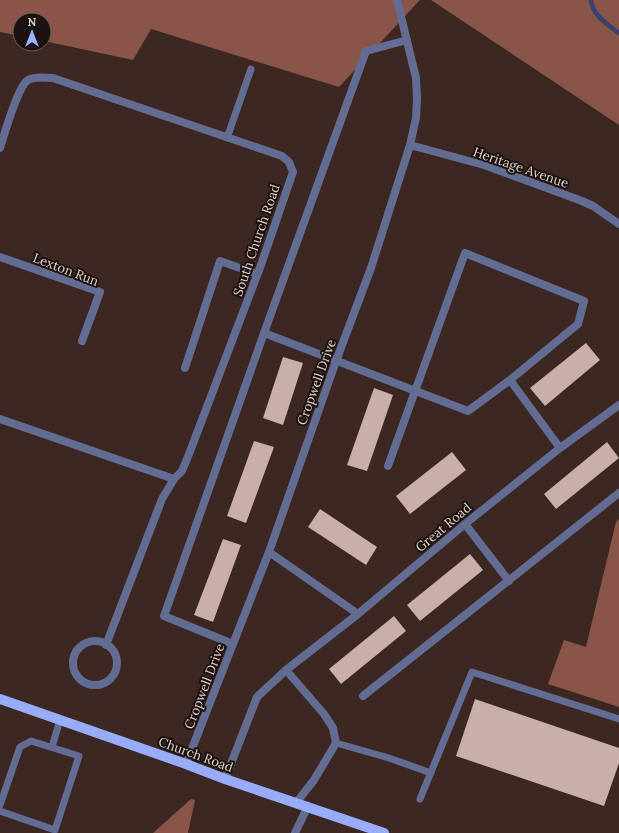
<svg xmlns="http://www.w3.org/2000/svg" width="619" height="833" font-family="Lora,serif">
<style>
.forest{fill:#8a5549}
.lines{fill:none;stroke-linecap:round;stroke-linejoin:round}
.stream{stroke:#38426d;stroke-width:4.5}
.building{fill:#caaea8}
.lane{stroke:#636d93;stroke-width:7}
.street{stroke:#636d93;stroke-width:8}
.primary{stroke:#99acfa;stroke-width:10}
.labels{text-anchor:middle;stroke-width:4;stroke-linejoin:round;paint-order:stroke}
.street-label{font-size:13px;fill:#e1d3cf;stroke:#1c1210}
</style>
<rect width="100%" height="100%" fill="#3c2722"/>
<!-- forest -->
<path class="forest" d="M0 0H420L339 87 151 29 133 60 44 41V20H20V36L0 32Z
M431 0H619V125Z
M619 519V707L548 684 564 640 586 647 616 522Z
M191 799 195 800 188 833H153Z"/>
<g class="lines">
<!-- stream -->
<path class="stream" d="M591 0C593 16 607 24 619 33"/>
</g>
<!-- building -->
<path class="building" d="M586 343 600 360 545 406 530 388Z
M283 357 303 363 283 425 263 418Z
M374 388 393 395 367 471 347 465Z
M254 441 274 447 246 523 227 516Z
M607 442 619 458 556 509 544 494Z
M452 452 466 470 410 514 396 496Z
M320 509 377 547 366 565 308 527Z
M223 539 241 545 213 622 194 615Z
M470 554 483 570 420 621 407 605Z
M394 616 406 631 341 684 329 669Z
M475 699 619 748V763L604 806 456 756Z"/>
<g class="lines">
<!-- lane -->
<path class="lane" d="M227 138 251 69
M336 743 389 758 431 773
M52 747 60 720
M420 799 472 672 619 719
M0 805 20 747 31 741 79 756 55 830 0 811"/>
<!-- street -->
<path class="street" d="M407 40 366 51 264 333 468 411 510 380 560 448
M410 145 484 165 582 201 593 206 619 224
M0 148C4 135 18 86 28 80 36 76 45 78 53 78L282 156 289 162 293 172 261 265 189 454 182 471 174 479 0 419
M0 257 100 292 82 341
M185 368 220 261 257 274
M388 466 465 253 584 301 578 324 510 380
M465 524 509 581
M269 552 358 614
M73 663a22 22 0 1 1 44 0a22 22 0 1 1-44 0Z
M233 644 164 616 264 333
M106 645 162 499 174 479
M286 670 324 714 333 728 336 743 314 780 296 803
M363 696 619 493
M186 764 269 552 336 361 371 268 410 145 416 118 417 99 416 78 397 0
M225 779 257 697 286 670 358 614 465 524 560 448 619 405
M295 833 308 806"/>
<!-- primary -->
<path class="primary" d="M0 699 186 764 225 779 384 833"/>
</g>
<g class="labels">
<!-- street labels -->
<g class="street-label">
<text transform="translate(521 167) rotate(19)" y="5">Heritage Avenue</text>
<text transform="translate(256 240) rotate(-71)" y="5">South Church Road</text>
<text transform="translate(66 269) rotate(21)" y="5">Lexton Run</text>
<text transform="translate(316 382) rotate(-70)" y="5">Cropwell Drive</text>
<text transform="translate(443 527) rotate(-40)" y="5">Great Road</text>
<text transform="translate(204 686) rotate(-69)" y="5">Cropwell Drive</text>
<text transform="translate(196 754) rotate(20)" y="5">Church Road</text>
</g>
</g>
<!-- north arrow -->
<g transform="translate(32 32)"><circle r="19" fill="#1c1210" stroke="#6b5f5c"/>
<path d="M0-3L7 15L0 10L-7 15Z" fill="#a0b3fd"/>
<text y="-6" font-size="11" font-weight="bold" text-anchor="middle" fill="#e1d3cf">N</text>
</g>
</svg>
